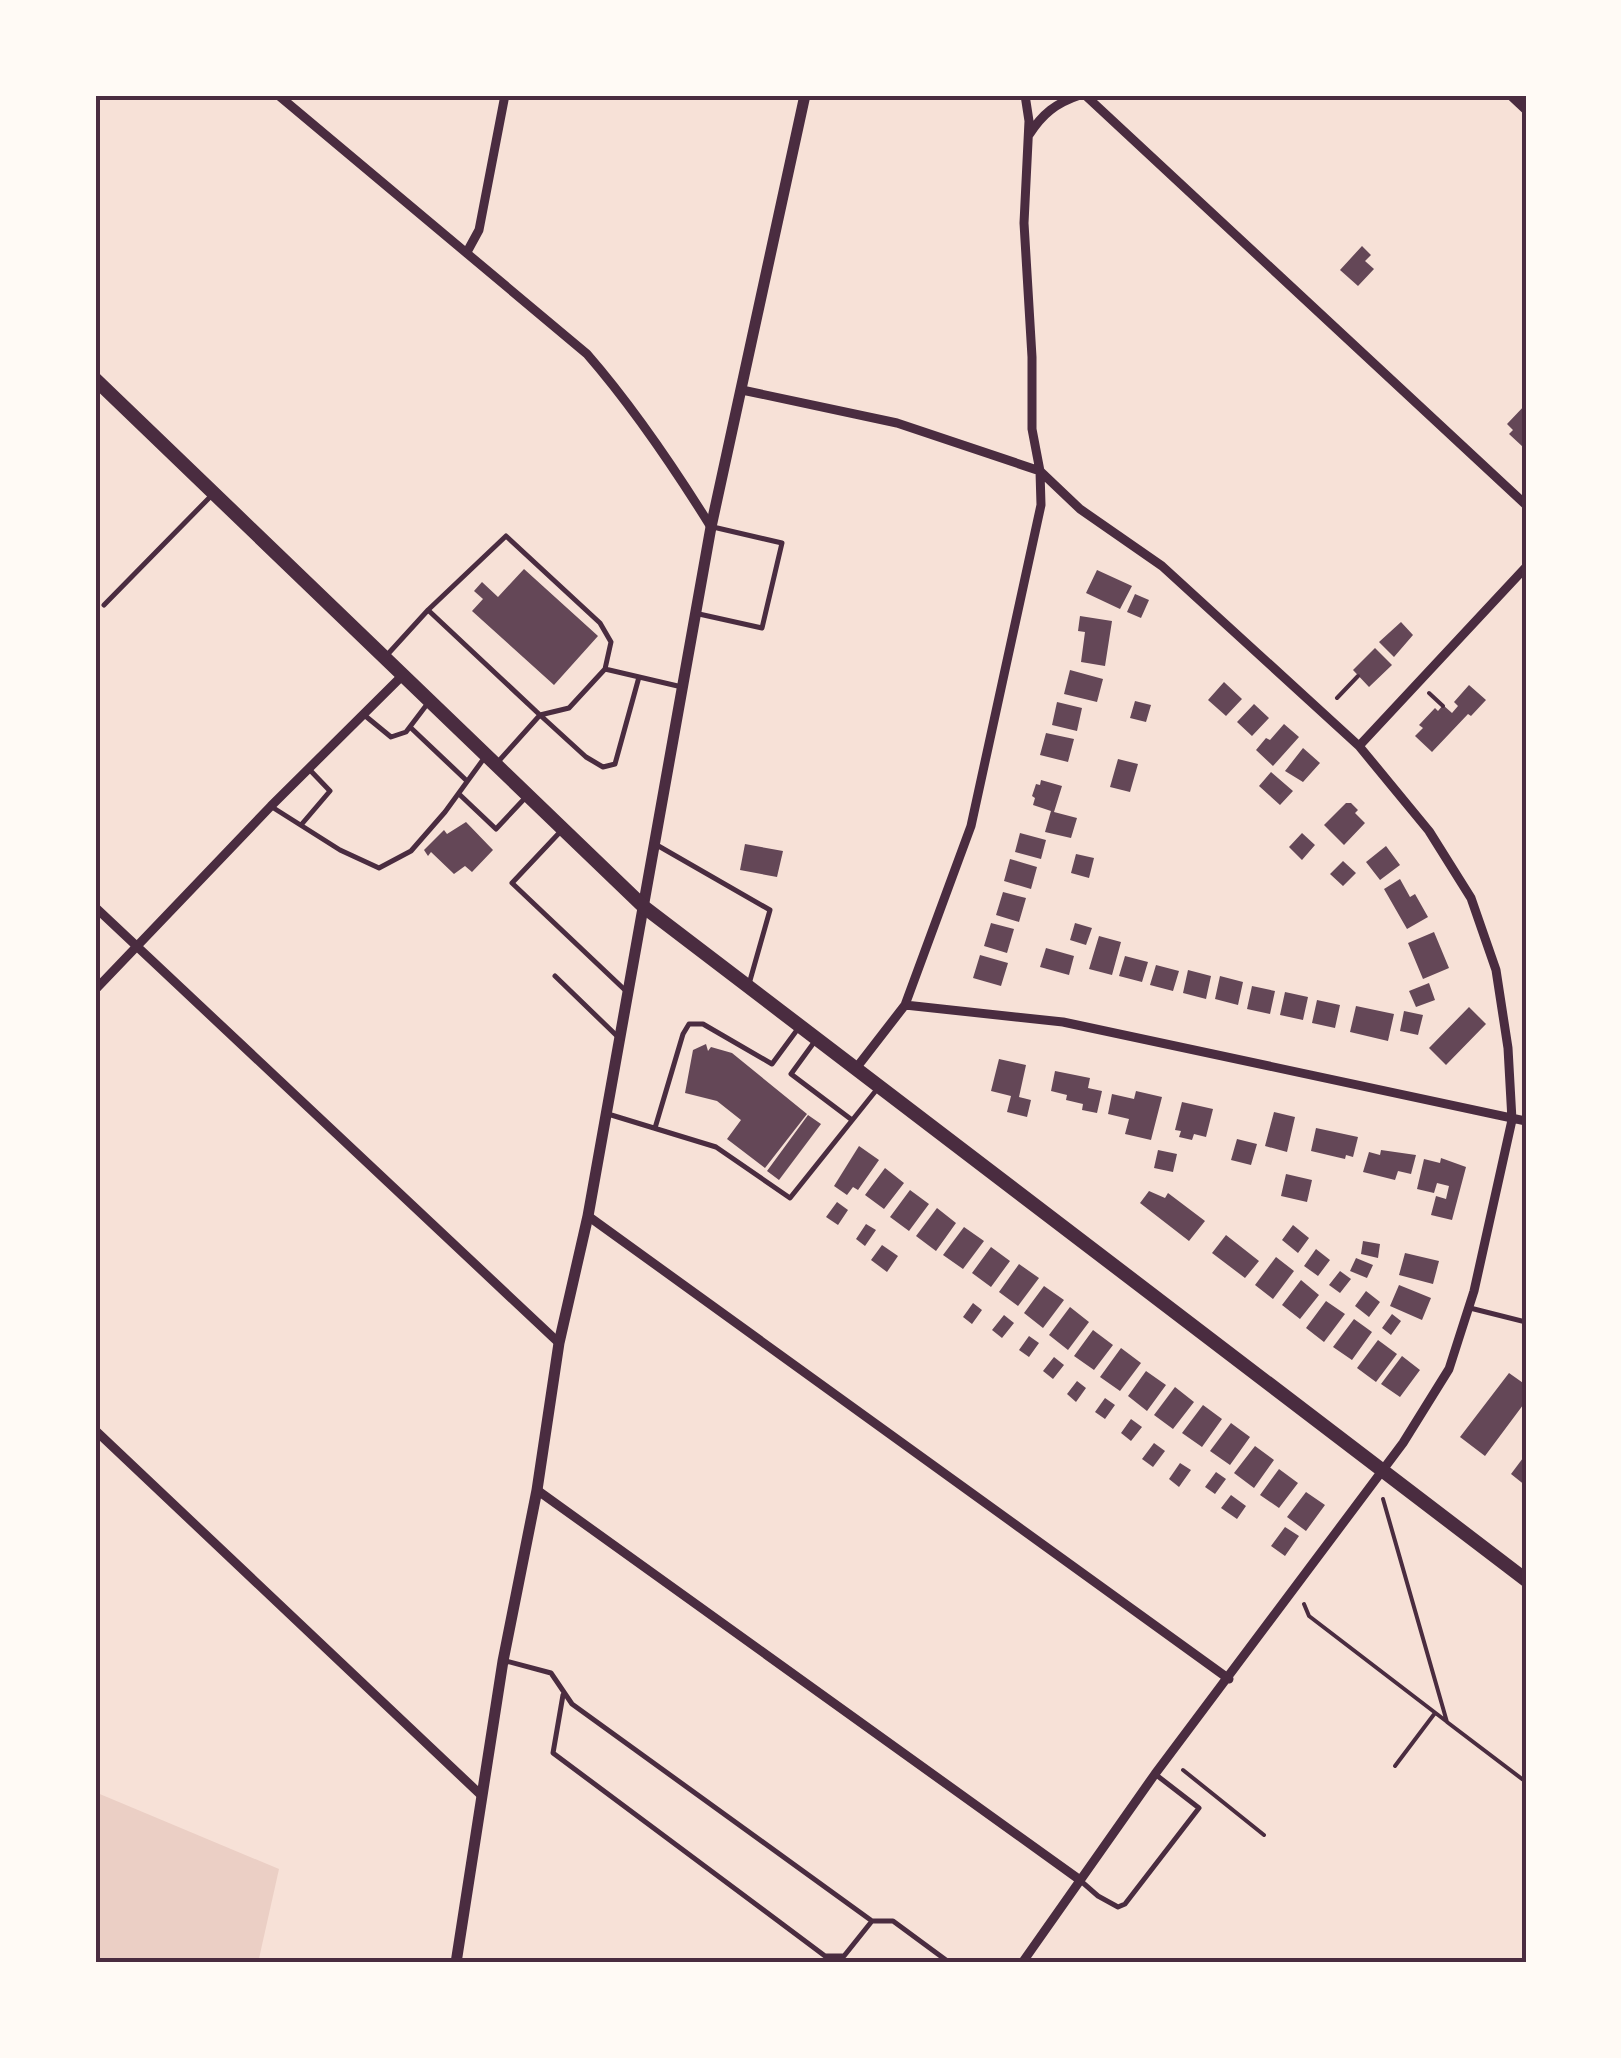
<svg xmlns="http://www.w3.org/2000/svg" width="1621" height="2058" font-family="Jost,sans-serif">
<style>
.green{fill:#ebcfc5}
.building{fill:#644757}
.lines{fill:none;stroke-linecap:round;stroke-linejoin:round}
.path{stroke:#4a2c40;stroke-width:4}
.service{stroke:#4a2c40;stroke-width:5}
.minor{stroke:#4a2c40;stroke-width:9}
.tertiary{stroke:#4a2c40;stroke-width:11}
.primary{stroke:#4a2c40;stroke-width:14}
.neatline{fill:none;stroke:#4a2c40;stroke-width:4}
</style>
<rect width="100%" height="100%" fill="#f7e1d7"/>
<!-- green -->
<path class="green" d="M95 1792 279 1869 258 1963H95Z"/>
<!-- building -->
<path class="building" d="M1362 246 1371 255 1365 261 1374 269 1358 286 1340 270Z
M1526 404V444L1523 447 1509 434 1513 430 1507 424Z
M524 569 598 636 554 685 472 611 483 599 474 591 482 582 498 597Z
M1097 570 1132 586 1120 609 1086 593Z
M1135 594 1149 600 1141 618 1127 612Z
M1080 616 1112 621 1105 666 1081 662 1085 632 1078 631Z
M1401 622 1413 635 1394 657 1379 642Z
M1375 648 1392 665 1369 687 1353 670Z
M1070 670 1103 679 1097 702 1064 694Z
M1224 682 1242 699 1226 716 1208 700Z
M1469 685 1486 700 1471 716 1468 714 1432 752 1415 736 1423 728 1419 725 1435 708 1438 711 1443 705 1452 713 1458 706 1454 702Z
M1135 701 1151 705 1146 722 1130 718Z
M1057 702 1082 708 1077 731 1052 725Z
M1254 704 1269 718 1252 736 1237 722Z
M1284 724 1299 737 1273 766 1256 750 1266 738 1270 740Z
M1046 733 1074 739 1068 762 1040 755Z
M1303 748 1320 763 1303 782 1285 771Z
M1118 759 1138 764 1130 792 1110 787Z
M1271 772 1293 791 1280 805 1259 786Z
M1041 780 1062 786 1054 812 1077 818 1071 838 1045 832 1051 811 1033 805 1035 798 1032 796 1036 784 1040 785Z
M1346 803H1351L1358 810 1355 813 1365 823 1344 845 1324 825Z
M466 822 493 850 472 872 465 866 454 874 431 852 428 856 424 850 444 830 447 834Z
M1020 833 1046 840 1041 859 1015 852Z
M1302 833 1315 845 1302 860 1289 847Z
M745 844 783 851 777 877 740 870Z
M1386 846 1400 865 1380 880 1366 862Z
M1076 854 1094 858 1089 878 1071 873Z
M1010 859 1037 867 1031 889 1004 881Z
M1343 861 1356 873 1343 886 1330 874Z
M1400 879 1410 897 1415 894 1428 917 1407 929 1384 889Z
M1003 892 1026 898 1019 922 996 915Z
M991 923 1014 929 1007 953 984 946Z
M1075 923 1092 928 1086 945 1070 940Z
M1434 932 1449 968 1423 979 1408 943Z
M1099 936 1121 942 1112 975 1089 969Z
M1046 948 1074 956 1069 975 1040 967Z
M980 955 1008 963 1001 986 973 978Z
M1125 956 1148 962 1142 982 1119 976Z
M1156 965 1179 971 1173 991 1150 985Z
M1188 970 1211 976 1206 999 1183 993Z
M1220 976 1243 982 1238 1005 1215 999Z
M1429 983 1435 1000 1416 1007 1409 991Z
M1252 986 1275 991 1270 1014 1247 1009Z
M1285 992 1308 997 1303 1020 1280 1015Z
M1317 1000 1340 1005 1335 1028 1312 1023Z
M1356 1006 1394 1014 1388 1041 1350 1032Z
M1469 1007 1486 1024 1446 1065 1429 1048Z
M1404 1011 1423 1015 1418 1035 1400 1031Z
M706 1044 708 1051 711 1047 732 1053 807 1114 765 1168 727 1139 741 1120 717 1101 685 1093 693 1050Z
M999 1059 1026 1065 1019 1097 1031 1100 1027 1117 1007 1112 1011 1096 991 1091Z
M1055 1071 1090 1078 1088 1088 1102 1091 1097 1113 1082 1110 1083 1104 1066 1100 1067 1095 1051 1091Z
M1136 1091 1162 1097 1151 1140 1125 1134 1129 1119 1108 1114 1112 1094 1134 1099Z
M1182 1102 1213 1109 1206 1137 1194 1134 1192 1140 1179 1137 1181 1131 1175 1130Z
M1274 1112 1295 1117 1287 1152 1265 1146Z
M808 1115 821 1124 779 1180 767 1171Z
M1316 1128 1358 1137 1353 1157 1346 1155 1345 1159 1311 1151Z
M1237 1139 1257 1144 1251 1165 1231 1160Z
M859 1146 879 1160 858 1190 853 1187 847 1195 834 1186Z
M1158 1150 1177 1154 1173 1172 1154 1168Z
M1381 1150 1416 1155 1411 1174 1398 1171 1395 1180 1363 1172 1369 1152 1380 1155Z
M1441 1158 1466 1167 1452 1220 1431 1215 1436 1196 1446 1199 1449 1186 1437 1183 1434 1193 1417 1189 1424 1159 1440 1163Z
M885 1168 904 1183 884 1209 865 1195Z
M1286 1174 1312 1180 1307 1202 1281 1196Z
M910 1190 929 1204 909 1231 890 1217Z
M1149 1191 1165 1198 1168 1193 1205 1221 1189 1241 1140 1203Z
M837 1202 848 1210 838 1225 826 1217Z
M937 1208 956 1223 936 1251 916 1236Z
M866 1224 876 1230 865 1246 856 1239Z
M1293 1225 1309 1238 1298 1253 1282 1240Z
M964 1227 984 1241 963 1269 943 1255Z
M1226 1235 1259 1261 1245 1278 1212 1253Z
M1363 1241 1380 1244 1378 1258 1361 1254Z
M882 1245 898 1256 887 1272 871 1260Z
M991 1247 1010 1261 991 1287 972 1273Z
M1316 1249 1330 1260 1318 1276 1304 1266Z
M1405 1253 1439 1261 1433 1284 1399 1275Z
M1276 1257 1294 1271 1273 1299 1255 1285Z
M1356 1258 1373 1265 1367 1278 1350 1271Z
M1019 1264 1039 1278 1018 1306 999 1292Z
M1340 1271 1351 1279 1340 1293 1329 1285Z
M1301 1280 1319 1295 1300 1319 1282 1305Z
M1399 1285 1431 1298 1422 1320 1390 1306Z
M1044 1286 1064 1300 1043 1328 1024 1313Z
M1366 1291 1380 1302 1369 1317 1355 1306Z
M1326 1301 1345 1314 1324 1342 1306 1328Z
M973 1303 982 1310 972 1324 963 1317Z
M1070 1307 1089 1322 1068 1350 1049 1335Z
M1392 1314 1401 1321 1391 1335 1382 1328Z
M1004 1315 1014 1323 1002 1338 992 1330Z
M1354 1319 1372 1332 1352 1360 1333 1347Z
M1093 1330 1113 1345 1094 1370 1074 1356Z
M1029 1336 1039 1343 1029 1357 1019 1350Z
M1378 1340 1397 1354 1376 1382 1357 1368Z
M1121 1348 1141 1363 1120 1391 1100 1377Z
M1402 1356 1420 1370 1400 1397 1381 1384Z
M1054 1357 1064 1365 1053 1379 1043 1371Z
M1146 1371 1166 1385 1147 1411 1128 1396Z
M1509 1373 1526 1385V1401L1485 1456 1460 1437Z
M1077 1381 1086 1388 1076 1402 1067 1394Z
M1175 1387 1194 1402 1173 1429 1154 1415Z
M1105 1398 1115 1405 1105 1419 1095 1412Z
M1203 1405 1222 1419 1202 1447 1182 1433Z
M1131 1419 1142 1427 1131 1441 1121 1433Z
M1231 1423 1250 1437 1230 1465 1210 1451Z
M1154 1443 1165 1451 1153 1467 1142 1459Z
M1255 1446 1274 1460 1254 1488 1234 1473Z
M1526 1454V1486L1511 1474Z
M1180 1463 1191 1470 1179 1487 1169 1479Z
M1279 1469 1298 1483 1279 1508 1260 1495Z
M1216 1472 1226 1479 1215 1494 1205 1487Z
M1306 1492 1325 1505 1306 1531 1287 1517Z
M1231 1495 1246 1506 1237 1519 1221 1508Z
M1285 1527 1299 1536 1285 1556 1271 1546Z"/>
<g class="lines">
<!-- path -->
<path class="path" d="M1429 693 1443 706
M1337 698 1358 676
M1383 1499 1447 1722 1526 1782
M1304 1604 1309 1616 1446 1721
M1395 1766 1435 1713
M1183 1770 1264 1835"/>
<!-- service -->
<path class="service" d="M104 605 212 495
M428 610 506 536 600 623 611 642 605 669
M699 614 762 628 782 543 713 527
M387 655 428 610 540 715 497 763
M363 714 391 737 406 732 428 703
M540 715 586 757 603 767 615 764 639 677
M540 715 569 708 605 669 682 687
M410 727 467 781
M459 794 496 829 526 797
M272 807 340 850 379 868 411 851 445 812 485 757
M301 825 330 791 308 768
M561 831 512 883 626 991
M655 844 770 910 749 984
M555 976 617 1036
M815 1041 791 1074 852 1120
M608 1114 716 1147 790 1198 878 1088
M655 1128 683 1034 689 1024H703L772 1064 797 1030
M1470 1308 1526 1322
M506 1661 551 1673 572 1704 872 1921H893L950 1963
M563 1695 553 1753 825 1956H844L872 1921
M1082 1882 1098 1896 1118 1907 1125 1904 1199 1808 1155 1774"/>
<!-- minor -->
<path class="minor" d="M278 95 587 354C634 408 673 466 711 527
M1085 95 1526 505
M1510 95 1526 110
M1029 135C1042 114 1056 103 1080 95
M467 252 479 230 505 95
M742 390 897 423 1040 471 1080 509 1162 566 1359 746 1429 831 1471 898 1496 970 1508 1048 1512 1120 1474 1291 1449 1369 1403 1443 1155 1774 1022 1963
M1359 746 1526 567
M95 907 559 1343
M95 990 271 806 403 675
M905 1005 1063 1022 1526 1121
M857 1067 905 1005 971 826 1041 505 1040 471 1032 429V357L1024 223 1029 121 1025 95
M588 1216 1229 1679
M95 1430 482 1796
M537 1490 1080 1880"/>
<!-- tertiary -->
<path class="tertiary" d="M456 1963 503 1661 537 1490 559 1343 588 1216 711 527 805 95"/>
<!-- primary -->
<path class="primary" d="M95 379 644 907 1526 1580"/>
</g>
<!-- border -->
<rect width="1621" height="2058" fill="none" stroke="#fffaf5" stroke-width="195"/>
<rect x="98" y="98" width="1426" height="1862" class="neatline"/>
</svg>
